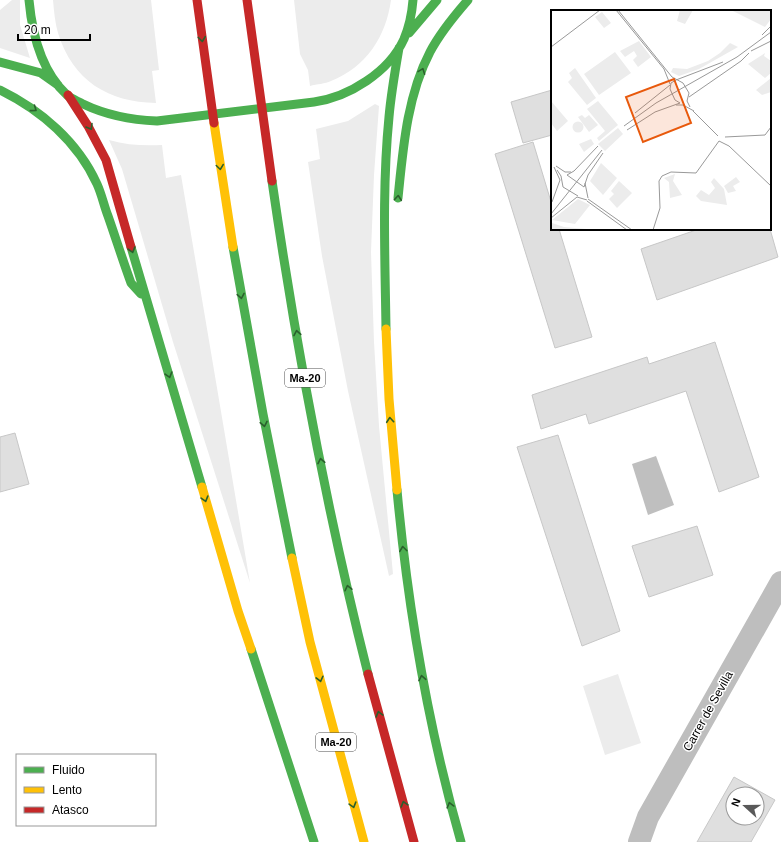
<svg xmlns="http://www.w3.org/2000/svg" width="781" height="842" font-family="Arial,sans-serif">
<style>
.green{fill:#ececec}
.water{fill:#bfbfbf}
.building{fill:#dfdfdf;stroke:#c7c7c7;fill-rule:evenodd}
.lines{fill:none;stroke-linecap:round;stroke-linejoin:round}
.street{stroke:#bebebe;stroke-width:22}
.fast{stroke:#4caf50;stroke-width:9}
.slow{stroke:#ffc107;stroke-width:9}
.jam{stroke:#c62828;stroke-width:9}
.oneway{stroke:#2a602c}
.labels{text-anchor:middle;stroke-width:3;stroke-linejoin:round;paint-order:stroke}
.shield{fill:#fff;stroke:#4c4c4c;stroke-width:1}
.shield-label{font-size:11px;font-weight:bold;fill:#000}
.street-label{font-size:12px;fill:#000;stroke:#fff}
.inset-road{fill:none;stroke:#999;stroke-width:1}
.view{fill:#e8590c;fill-opacity:0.15;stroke:#e8590c;stroke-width:2}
.inset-edge{fill:none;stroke:#000;stroke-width:2}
</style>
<rect width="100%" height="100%" fill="#fff"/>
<!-- green -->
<path class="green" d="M12 0H20V25L30 58 0 48V10Z
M53 0H151L159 70 152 71 156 103C108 102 73 81 58 33 55 23 54 11 53 0Z
M294 0H391C386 37 366 67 331 81 325 84 317 84 310 86L308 70 300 54Z
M375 104 379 106 374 175 371 252 374 342 379 426 393 574 389 576 348 391 322 256 308 162 320 159 316 129 348 121Z
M109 140C127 145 143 146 162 145L166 178 181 175 250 583 173 342 122 169Z
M618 674 641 743 605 755 583 686Z"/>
<!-- water -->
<path class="water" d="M656 456 674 505 648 515 632 464Z"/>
<!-- building -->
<path class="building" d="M552 90V135L523 143 511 102Z
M533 142 552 205V229H559L592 337 555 348 495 154Z
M699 229H770L778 257 657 300 641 249Z
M715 342 759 477 719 492 686 391 589 424 586 414 541 429 532 395 647 357 649 364Z
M15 433 29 484 0 492V437Z
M558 435 620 631 582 646 517 447Z
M697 526 713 575 649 597 632 546Z
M734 777 775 800 751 842H697ZM733 794H757V818H733Z"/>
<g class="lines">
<!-- street -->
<path class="street" d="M639 842 648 817 781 582"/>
<!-- fast -->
<path class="fast" d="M29 0C32 33 41 71 67 95 71 99 78 101 83 104 106 115 131 120 157 121L314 102C349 97 389 72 404 39 409 27 412 13 413 0
M409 33 437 0
M0 62 41 73 58 85
M0 90C41 110 78 142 97 184 102 195 104 206 108 216 116 239 123 261 131 283L141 294
M272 181C296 347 327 512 368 674
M398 198C403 149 407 96 430 52 440 33 454 16 468 0
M131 247 202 487
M233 247 263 414 292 558
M386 329C385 258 382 188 389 117 391 94 395 71 399 48
M397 490C408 609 428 727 461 842
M251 649 314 842"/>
<!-- slow -->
<path class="slow" d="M214 123 233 247
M386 329 389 399 397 490
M202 487 238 611 251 649
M292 558 310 642 364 842"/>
<!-- jam -->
<path class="jam" d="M197 0 214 123
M247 0 272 181
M68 95 88 126 106 160 131 247
M368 674 414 842"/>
</g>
<!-- one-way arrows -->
<defs><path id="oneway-chevron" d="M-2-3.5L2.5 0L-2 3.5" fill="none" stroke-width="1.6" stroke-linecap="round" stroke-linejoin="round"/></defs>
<g class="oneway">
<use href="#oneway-chevron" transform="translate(202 39) rotate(83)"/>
<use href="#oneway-chevron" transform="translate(422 71) rotate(-69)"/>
<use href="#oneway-chevron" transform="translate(34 109) rotate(36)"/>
<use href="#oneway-chevron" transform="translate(90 127) rotate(59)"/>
<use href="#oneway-chevron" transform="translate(220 167) rotate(82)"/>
<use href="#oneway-chevron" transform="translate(398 198) rotate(-85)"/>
<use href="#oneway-chevron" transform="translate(132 250) rotate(74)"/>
<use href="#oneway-chevron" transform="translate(241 296) rotate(80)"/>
<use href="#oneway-chevron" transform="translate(297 333) rotate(-100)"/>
<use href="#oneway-chevron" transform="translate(169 375) rotate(74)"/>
<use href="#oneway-chevron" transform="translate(390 420) rotate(-95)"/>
<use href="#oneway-chevron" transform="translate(264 424) rotate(79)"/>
<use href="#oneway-chevron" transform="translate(321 461) rotate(-101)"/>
<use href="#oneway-chevron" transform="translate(205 499) rotate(74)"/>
<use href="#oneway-chevron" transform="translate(403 549) rotate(-97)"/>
<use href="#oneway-chevron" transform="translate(348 588) rotate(-103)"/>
<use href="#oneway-chevron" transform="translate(422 678) rotate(-101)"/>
<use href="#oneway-chevron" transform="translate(320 679) rotate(76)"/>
<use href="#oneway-chevron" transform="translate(379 714) rotate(-105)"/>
<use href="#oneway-chevron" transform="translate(404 804) rotate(-106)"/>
<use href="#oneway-chevron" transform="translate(353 805) rotate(74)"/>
<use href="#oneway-chevron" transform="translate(450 805) rotate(-105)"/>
</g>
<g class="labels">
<!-- shield labels -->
<g class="shield">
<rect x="285" y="369" width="40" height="18" rx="3"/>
<rect x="316" y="733" width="40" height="18" rx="3"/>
</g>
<g class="shield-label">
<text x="305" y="382">Ma-20</text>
<text x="336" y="746">Ma-20</text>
</g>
<!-- street labels -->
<g class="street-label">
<text transform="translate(708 711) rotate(-61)" y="4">Carrer de Sevilla</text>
</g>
</g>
<!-- overview -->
<g transform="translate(551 10)">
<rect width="220" height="220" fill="#fff"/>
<path d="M129 0H142L134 14 126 11ZM180 0H220V9L214 17ZM51 2 60 13 53 18 44 7ZM88 31 100 47 87 57 82 50 86 46 83 41 74 47 69 41ZM179 33 187 37 148 59 128 66 120 62 122 58 136 59 157 51 169 43ZM64 42 80 63 48 85 33 64ZM214 43 213 46 220 51V63L214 68 197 54ZM24 58 45 88 36 95 17 72 21 68 18 63ZM220 68V82L211 85 205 80ZM0 91 17 111 6 121 0 113ZM47 91 67 115 48 131 46 128 54 121 36 99ZM31 105 34 108 38 105 47 115 38 122 27 107ZM21.5 117a5.5 5.5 0 1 1 11 0a5.5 5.5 0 1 1-11 0ZM67 118 72 124 54 141 47 134ZM40 129 43 134 33 142 28 134ZM50 153 66 168 52 185 39 171ZM124 164 122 171 131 185 119 188 118 172 113 168ZM185 167 189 172 182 176 185 181 177 183 173 176ZM163 168 173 179 176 195 150 191 145 186 150 180 158 185 164 178 160 172ZM68 171 81 183 66 198 58 189 63 184 60 181ZM27 189 39 195 24 214 1 210ZM1 213 13 217 47 220H0Z" fill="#ececec"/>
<path class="inset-road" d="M65 0 113 59 119 74M67 0 121 67 132 73 138 83 136 91 139 97M211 25 220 16M0 37 49 0M200 41 220 31M125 70 120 73 119 79 124 90 129 93M125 70 172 52M138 87 190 51 198 43M125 95H132L143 101M142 101 167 126M84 103 119 75M73 116 105 93 186 47 220 22M76 120 104 102 129 93M174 127 214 125 220 117M168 131 178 136 220 176M5 156 14 162H20M6 160 10 166 12 177 27 186M16 165 33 177M16 165 23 161 47 136M34 173 37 188M33 177 37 165 52 143M37 189 81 220M36 191 76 220M1 192 9 170 3 157M0 204 51 140M0 208 26 187 36 190M102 220 109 198 108 171 111 166 120 162 145 163 168 131"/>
<path class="view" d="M123 69 140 113 92 132 75 87Z"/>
<rect width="220" height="220" class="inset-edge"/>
</g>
<!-- legend -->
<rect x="16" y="754" width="140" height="72" fill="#ffffff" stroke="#999999"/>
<rect x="24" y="767" width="20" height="6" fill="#4caf50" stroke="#999999"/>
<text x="52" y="774" font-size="12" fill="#000000">Fluido</text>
<rect x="24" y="787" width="20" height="6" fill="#ffc107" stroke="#999999"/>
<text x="52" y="794" font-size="12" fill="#000000">Lento</text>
<rect x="24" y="807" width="20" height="6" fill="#c62828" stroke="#999999"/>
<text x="52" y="814" font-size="12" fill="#000000">Atasco</text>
<!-- north arrow -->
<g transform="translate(745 806) rotate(291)"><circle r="19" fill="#ffffff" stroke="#999999"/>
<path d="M0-3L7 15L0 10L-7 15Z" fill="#595959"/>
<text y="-6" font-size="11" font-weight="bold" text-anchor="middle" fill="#000000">N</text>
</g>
<!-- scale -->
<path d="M18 34v6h72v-6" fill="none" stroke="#000000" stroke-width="2"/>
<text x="24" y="34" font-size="12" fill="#000000" stroke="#ffffff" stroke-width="3" paint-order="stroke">20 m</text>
</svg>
